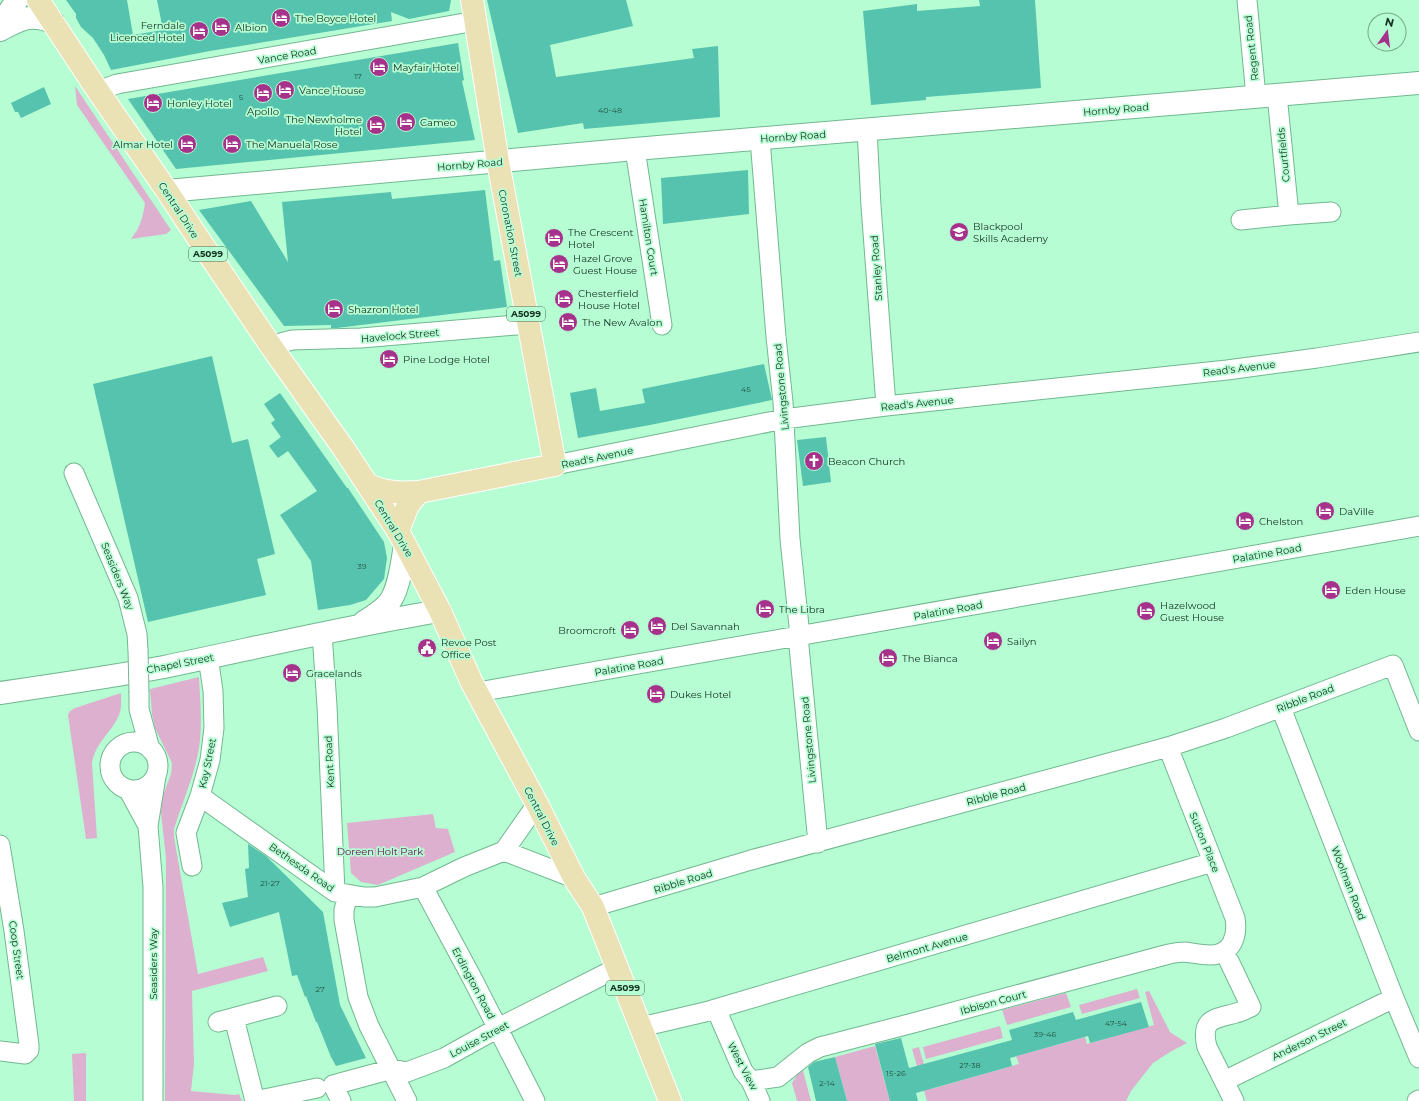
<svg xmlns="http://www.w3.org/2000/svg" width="1419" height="1101" font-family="Montserrat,sans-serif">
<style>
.green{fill:#ddb0cf}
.building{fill:#55c3ae}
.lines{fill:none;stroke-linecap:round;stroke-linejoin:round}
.street-casing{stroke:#72b790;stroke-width:21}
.secondary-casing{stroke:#72b790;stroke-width:24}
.primary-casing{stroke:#fff;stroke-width:24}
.street{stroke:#fff;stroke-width:19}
.secondary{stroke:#fff;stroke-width:22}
.primary{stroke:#eae1b4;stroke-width:22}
.street-bridge-casing{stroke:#72b790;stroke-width:21;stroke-linecap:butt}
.street-bridge{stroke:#fff;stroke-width:19}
.labels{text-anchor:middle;stroke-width:3.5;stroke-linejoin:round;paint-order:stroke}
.number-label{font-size:8px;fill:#245645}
.shield{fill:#b6fdd3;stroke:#456e57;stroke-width:1}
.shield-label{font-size:9px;font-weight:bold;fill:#143122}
.poi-label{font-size:10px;fill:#143122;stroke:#b6fdd3;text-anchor:start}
.street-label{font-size:10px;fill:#143122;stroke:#b6fdd3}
.park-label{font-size:10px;fill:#5f094e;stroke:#b6fdd3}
</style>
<rect width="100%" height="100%" fill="#b6fdd3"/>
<!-- green -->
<path class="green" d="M75 86 171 230 166 234 131 239C140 228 143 217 145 203L77 105Z
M199 677C200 698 202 719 200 740 197 770 183 800 174 829V837L198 974 263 957 268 971 192 991 194 1064 191 1091 235 1095 239 1094 242 1101H165L166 859 161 813 162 798 171 774 172 763 155 728 152 714 150 689Z
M121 693C121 700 122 708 119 715 111 734 96 741 92 763L97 838 86 839 68 715 70 711 75 708Z
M433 814 436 828 448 829 455 852 378 885 361 882 351 873 347 823Z
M1137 989 1140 998 1082 1014 1079 1005Z
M1149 991 1170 1032 1187 1043 1170 1052 1153 1063 1131 1091 1126 1101H927L912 1049 919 1047 931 1089 1019 1064 1016 1056 1085 1037 1087 1044 1154 1025 1145 992Z
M1066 993 1071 1007 1007 1025 1002 1010Z
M1000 1026 1003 1038 926 1059 923 1047Z
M875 1046 890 1101H847L835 1057Z
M86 1053V1101H74L72 1054Z
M802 1067 811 1101H797L792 1083Z"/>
<!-- building -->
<path class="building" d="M66 0H127L133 35 163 30 157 0H451L449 11 409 19 391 12 392 21 210 51 111 70 104 55 93 38 81 27 76 18V14Z
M487 0H626L633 26 550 45 556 77 694 58 692 49 718 46 720 117 584 129 583 123 518 133Z
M979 0H1035L1041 88 926 97V100L871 105 863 11 917 4V11L980 6Z
M458 43 464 80 462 81 475 140 176 169 128 99Z
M44 87 51 104 21 118 18 112H15L11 103Z
M748 170 749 214 663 224 661 178Z
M485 190 494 261 500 260 507 307 337 328H331V325L284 326 199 210 251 201 288 262 282 202 391 192 392 199Z
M212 356 232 443 248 439 275 554 257 559 266 595 148 622 93 384Z
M764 364 772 400 650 425 578 438 570 393 596 388 600 411 645 403 642 389Z
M280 393 347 488H348L384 542 387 558 384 579 366 600 350 605 318 610 311 561 280 515 317 491 288 451 278 458 269 446 281 437 271 423 275 420 264 404Z
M826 437 831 482 803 486 797 440Z
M248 844 266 856 323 912 340 1005 366 1058 336 1066 331 1057 317 1022H316L306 996 305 997 297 975 292 976 279 912 230 927 222 903 248 897 245 869 249 868Z
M1141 1002 1149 1027 1090 1043 1088 1036 1010 1058 1012 1066 916 1093 918 1101H890L875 1044 901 1038 909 1068 1012 1040 1009 1030 1073 1012 1076 1020Z
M835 1057 847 1101H816L808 1067 814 1062Z"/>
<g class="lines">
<defs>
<path id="street" d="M1247 0 1256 97
M98 91 117 84 476 21
M1277 95 1289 215 1331 212
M867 130 871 206 886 406
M760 139 776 337 783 402 790 539 800 636
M635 149 662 325
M1241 220 1289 215
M273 349 281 343 292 340 361 338 528 324
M555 465 784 419 886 406 1227 370 1317 358 1419 342
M74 473 128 598 137 634 138 650
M322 633 327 706 335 892
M798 636 818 843
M478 692 798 636 1419 526
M139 693V709L150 749
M1281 708 1394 998 1419 1058
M110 766a24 24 0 1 1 48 0a24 24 0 1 1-48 0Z
M128 789 148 826
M200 796 335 892 364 897H375L423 887 464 867 504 851 537 804
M0 845 14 931 29 1045V1050L25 1054 0 1051
M504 851 574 878
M192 866 186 833 200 796 210 760 214 728 213 691 208 657
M423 887 472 978 535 1101
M348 895 344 910V920L358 997 369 1026 407 1101
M593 907 751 860 1168 747 1226 728 1393 665 1419 731
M1229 961 1251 1007C1246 1009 1241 1012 1236 1013 1215 1019 1200 1018 1207 1047L1234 1101
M716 1009 743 1071 751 1081 760 1101
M234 1018 255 1101
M218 1022 277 1006
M641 1027 705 1012 1213 862
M751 1081 778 1077 808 1053 820 1047 913 1023 1169 954C1174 953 1180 952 1185 952 1193 953 1201 955 1210 955 1232 955 1238 936 1235 918L1168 747
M1224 1081 1394 998
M153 1101V887L148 826 156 776
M255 1101 317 1088
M341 1101 333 1085 392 1069 407 1072 444 1058 498 1028 617 968
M1417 1101 1419 1100"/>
<path id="secondary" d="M0 21 7 15 17 0
M0 30C21 19 30 13 53 22
M167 191 635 149 1419 83
M364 622C372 617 380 612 387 605 399 593 402 562 405 545
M0 693C55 685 110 677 164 667 256 648 348 626 440 611"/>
<path id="primary" d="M38 0 98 91 167 191 196 235 273 349 344 449 398 531 440 611 471 681 537 804 574 878 593 907 670 1101
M367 484C384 493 400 493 419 492L555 465 498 162 472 0
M398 531 408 505 419 492"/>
</defs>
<!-- street casing -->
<use href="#street" class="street-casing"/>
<!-- secondary casing -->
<use href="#secondary" class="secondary-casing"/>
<!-- primary casing -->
<use href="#primary" class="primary-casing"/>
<!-- street -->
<use href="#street" class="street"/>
<!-- secondary -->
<use href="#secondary" class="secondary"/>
<!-- primary -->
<use href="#primary" class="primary"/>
<defs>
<path id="street-bridge" d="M138 650 139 693"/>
</defs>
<!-- street-bridge casing -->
<use href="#street-bridge" class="street-bridge-casing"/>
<!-- street-bridge -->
<use href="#street-bridge" class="street-bridge"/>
</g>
<!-- icons -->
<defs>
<symbol id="hotel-disc" viewBox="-11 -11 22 22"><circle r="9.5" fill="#a6328c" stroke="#b6fdd3"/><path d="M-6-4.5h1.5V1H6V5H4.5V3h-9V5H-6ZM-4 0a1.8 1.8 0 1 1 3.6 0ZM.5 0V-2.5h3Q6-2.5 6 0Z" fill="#fff"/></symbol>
<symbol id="school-disc" viewBox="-11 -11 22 22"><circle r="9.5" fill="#a6328c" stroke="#b6fdd3"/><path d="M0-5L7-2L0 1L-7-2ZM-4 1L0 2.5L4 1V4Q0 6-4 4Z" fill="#fff"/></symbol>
<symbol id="church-disc" viewBox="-11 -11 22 22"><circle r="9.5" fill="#a6328c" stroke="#b6fdd3"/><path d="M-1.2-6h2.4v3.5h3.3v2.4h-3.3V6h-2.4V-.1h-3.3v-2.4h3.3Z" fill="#fff"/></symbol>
<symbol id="civic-disc" viewBox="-11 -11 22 22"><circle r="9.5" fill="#a6328c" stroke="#b6fdd3"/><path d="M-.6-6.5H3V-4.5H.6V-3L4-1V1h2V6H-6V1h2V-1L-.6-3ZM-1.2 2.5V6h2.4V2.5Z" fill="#fff"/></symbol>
</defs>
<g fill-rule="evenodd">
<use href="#hotel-disc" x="270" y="7" width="22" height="22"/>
<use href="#hotel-disc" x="210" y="16" width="22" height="22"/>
<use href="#hotel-disc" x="188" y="20" width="22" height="22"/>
<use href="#hotel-disc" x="368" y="56" width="22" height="22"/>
<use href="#hotel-disc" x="274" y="79" width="22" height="22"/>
<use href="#hotel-disc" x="252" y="82" width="22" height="22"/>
<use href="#hotel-disc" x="142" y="92" width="22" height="22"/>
<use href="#hotel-disc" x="395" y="111" width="22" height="22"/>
<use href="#hotel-disc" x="365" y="114" width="22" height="22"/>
<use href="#hotel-disc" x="176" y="133" width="22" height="22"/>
<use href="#hotel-disc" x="221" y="133" width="22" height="22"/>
<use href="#school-disc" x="948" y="221" width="22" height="22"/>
<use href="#hotel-disc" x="543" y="227" width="22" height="22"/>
<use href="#hotel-disc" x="548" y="253" width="22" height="22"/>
<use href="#hotel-disc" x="553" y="288" width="22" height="22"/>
<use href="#hotel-disc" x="323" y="298" width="22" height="22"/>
<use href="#hotel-disc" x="557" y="311" width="22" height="22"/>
<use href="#hotel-disc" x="378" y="348" width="22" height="22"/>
<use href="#church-disc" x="803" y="450" width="22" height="22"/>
<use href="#hotel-disc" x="1314" y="500" width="22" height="22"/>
<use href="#hotel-disc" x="1234" y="510" width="22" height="22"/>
<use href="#hotel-disc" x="1320" y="579" width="22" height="22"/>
<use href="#hotel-disc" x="754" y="598" width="22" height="22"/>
<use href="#hotel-disc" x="1135" y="600" width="22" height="22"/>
<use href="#hotel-disc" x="646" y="615" width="22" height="22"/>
<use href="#hotel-disc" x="619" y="619" width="22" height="22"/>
<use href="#hotel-disc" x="982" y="630" width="22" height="22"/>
<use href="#civic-disc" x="416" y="637" width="22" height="22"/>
<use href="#hotel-disc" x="877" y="647" width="22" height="22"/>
<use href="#hotel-disc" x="281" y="662" width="22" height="22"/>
<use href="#hotel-disc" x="645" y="683" width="22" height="22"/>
</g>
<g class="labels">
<!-- number labels -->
<g class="number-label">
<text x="358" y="79">17</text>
<text x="241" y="100">5</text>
<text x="610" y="113">40-48</text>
<text x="746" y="392">45</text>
<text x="362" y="569">39</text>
<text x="270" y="886">21-27</text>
<text x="320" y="992">27</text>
<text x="1116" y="1026">47-54</text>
<text x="1045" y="1037">39-46</text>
<text x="970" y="1068">27-38</text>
<text x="896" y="1076">15-26</text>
<text x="827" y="1086">2-14</text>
</g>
<!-- shield labels -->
<g class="shield">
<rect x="189" y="247" width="38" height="14" rx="3"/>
<rect x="507" y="307" width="38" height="14" rx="3"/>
<rect x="606" y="981" width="38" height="14" rx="3"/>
</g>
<g class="shield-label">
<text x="208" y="257">A5099</text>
<text x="526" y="317">A5099</text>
<text x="625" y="991">A5099</text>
</g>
<!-- poi labels -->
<g class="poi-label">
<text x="295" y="22">The Boyce Hotel</text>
<text x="185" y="29" text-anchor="end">Ferndale<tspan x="185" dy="12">Licenced Hotel</tspan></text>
<text x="235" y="31">Albion</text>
<text x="393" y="71">Mayfair Hotel</text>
<text x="299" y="94">Vance House</text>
<text x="167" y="107">Honley Hotel</text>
<text x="263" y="115" text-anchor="middle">Apollo</text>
<text x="362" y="123" text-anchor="end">The Newholme<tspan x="362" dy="12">Hotel</tspan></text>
<text x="420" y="126">Cameo</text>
<text x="173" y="148" text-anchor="end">Almar Hotel</text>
<text x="246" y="148">The Manuela Rose</text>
<text x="973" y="230">Blackpool<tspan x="973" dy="12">Skills Academy</tspan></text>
<text x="568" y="236">The Crescent<tspan x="568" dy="12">Hotel</tspan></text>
<text x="573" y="262">Hazel Grove<tspan x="573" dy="12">Guest House</tspan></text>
<text x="578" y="297">Chesterfield<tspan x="578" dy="12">House Hotel</tspan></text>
<text x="348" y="313">Shazron Hotel</text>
<text x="582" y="326">The New Avalon</text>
<text x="403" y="363">Pine Lodge Hotel</text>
<text x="828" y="465">Beacon Church</text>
<text x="1339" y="515">DaVille</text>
<text x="1259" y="525">Chelston</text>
<text x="1345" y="594">Eden House</text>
<text x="1160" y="609">Hazelwood<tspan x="1160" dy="12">Guest House</tspan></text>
<text x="779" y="613">The Libra</text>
<text x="671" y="630">Del Savannah</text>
<text x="616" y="634" text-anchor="end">Broomcroft</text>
<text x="1007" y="645">Sailyn</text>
<text x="441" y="646">Revoe Post<tspan x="441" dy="12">Office</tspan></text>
<text x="902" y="662">The Bianca</text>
<text x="306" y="677">Gracelands</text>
<text x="670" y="698">Dukes Hotel</text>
</g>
<!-- street labels -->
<g class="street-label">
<text transform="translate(1251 48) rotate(-96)" y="4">Regent Road</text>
<text transform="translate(287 55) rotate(-10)" y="4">Vance Road</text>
<text transform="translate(1116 109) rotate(-5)" y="4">Hornby Road</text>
<text transform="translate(793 136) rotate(-4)" y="4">Hornby Road</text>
<text transform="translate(1283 155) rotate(-96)" y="4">Courtfields</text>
<text transform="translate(470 164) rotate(-5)" y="4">Hornby Road</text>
<text transform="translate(179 210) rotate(57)" y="4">Central Drive</text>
<text transform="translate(511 233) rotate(79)" y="4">Coronation Street</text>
<text transform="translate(649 237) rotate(81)" y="4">Hamilton Court</text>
<text transform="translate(876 268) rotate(-94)" y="4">Stanley Road</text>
<text transform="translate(400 335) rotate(-5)" y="4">Havelock Street</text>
<text transform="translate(1239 368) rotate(-7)" y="4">Read's Avenue</text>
<text transform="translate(781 387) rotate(-95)" y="4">Livingstone Road</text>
<text transform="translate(917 403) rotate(-6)" y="4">Read's Avenue</text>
<text transform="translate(597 457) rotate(-12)" y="4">Read's Avenue</text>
<text transform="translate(394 528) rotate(59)" y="4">Central Drive</text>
<text transform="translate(1267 553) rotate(-10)" y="4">Palatine Road</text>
<text transform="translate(118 576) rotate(68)" y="4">Seasiders Way</text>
<text transform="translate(948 610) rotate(-10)" y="4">Palatine Road</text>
<text transform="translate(180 663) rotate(-11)" y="4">Chapel Street</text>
<text transform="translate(629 666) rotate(-10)" y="4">Palatine Road</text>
<text transform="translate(1305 698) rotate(-21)" y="4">Ribble Road</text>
<text transform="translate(808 740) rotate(-95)" y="4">Livingstone Road</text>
<text transform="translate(329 762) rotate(-93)" y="4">Kent Road</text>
<text transform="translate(207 763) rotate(-78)" y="4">Kay Street</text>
<text transform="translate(996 794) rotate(-15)" y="4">Ribble Road</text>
<text transform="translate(542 816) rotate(63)" y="4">Central Drive</text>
<text transform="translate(1205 842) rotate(68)" y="4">Sutton Place</text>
<text transform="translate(302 867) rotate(35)" y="4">Bethesda Road</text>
<text transform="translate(683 881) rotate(-17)" y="4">Ribble Road</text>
<text transform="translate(1349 883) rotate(69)" y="4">Woolman Road</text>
<text transform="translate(927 947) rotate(-16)" y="4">Belmont Avenue</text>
<text transform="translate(17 950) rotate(82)" y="4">Coop Street</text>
<text transform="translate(153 964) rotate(-90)" y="4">Seasiders Way</text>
<text transform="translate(474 983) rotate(62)" y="4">Erdington Road</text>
<text transform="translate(993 1002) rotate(-15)" y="4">Ibbison Court</text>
<text transform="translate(479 1039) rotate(-28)" y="4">Louise Street</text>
<text transform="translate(1309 1039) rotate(-26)" y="4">Anderson Street</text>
<text transform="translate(743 1066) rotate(62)" y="4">West View</text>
</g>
<!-- park labels -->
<g class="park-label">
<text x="380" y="855">Doreen Holt Park</text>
</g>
</g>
<!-- north arrow -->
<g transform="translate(1387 32) rotate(14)"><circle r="19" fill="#b6fdd3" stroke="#75ab8c"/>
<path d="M0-3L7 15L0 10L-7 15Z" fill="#a6328c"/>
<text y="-6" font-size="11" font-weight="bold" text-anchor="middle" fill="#143122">N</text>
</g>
</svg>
